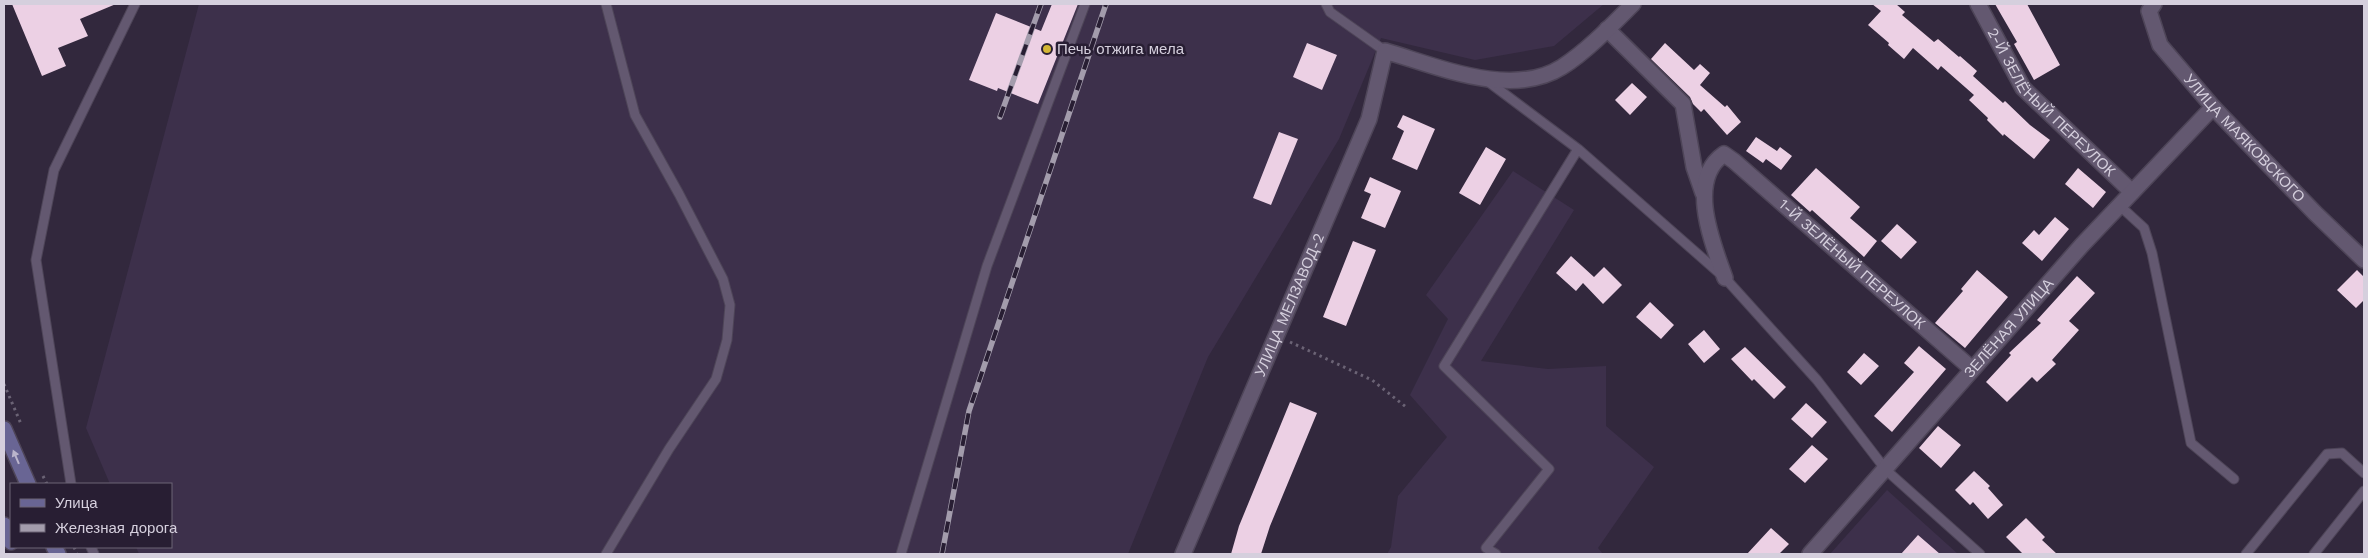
<svg xmlns="http://www.w3.org/2000/svg" width="2368" height="558" font-family="'Work Sans',sans-serif">
<style>
.built{fill:#3d304b}
.building{fill:#ecd0e4}
.lines{fill:none;stroke-linecap:round;stroke-linejoin:round}
.service-casing{stroke:#4e4558;stroke-width:11}
.minor-casing{stroke:#4e4558;stroke-width:18}
.secondary-casing{stroke:#4e4558;stroke-width:18}
.path{stroke:#6b6375;stroke-width:3;stroke-dasharray:2.5 4;stroke-linecap:butt}
.service{stroke:#635870;stroke-width:9}
.minor{stroke:#635870;stroke-width:15}
.secondary{stroke:#696594;stroke-width:15}
.rail-casing{stroke:#a39cac;stroke-width:5.5}
.rail{stroke:#281e33;stroke-width:4;stroke-dasharray:11;stroke-linecap:butt}
.oneway{fill:#bab4cb}
.poi-dot{fill:#d3b635;stroke:#281e33;stroke-width:2}
.labels{text-anchor:middle;stroke-width:5;stroke-linejoin:round;paint-order:stroke}
.poi-label{font-size:15px;fill:#d5cfdd;stroke:#281e33;text-anchor:start}
.street-label{font-size:15px;fill:#d5cfdd;stroke:#281e33}
</style>
<rect width="100%" height="100%" fill="#32283d"/>
<!-- built -->
<path class="built" d="M199 4H1604L1554 46 1475 60 1381 38 1339 139 1208 357 1128 554H139L136 547H171V484H110L86 428Z
M1513 171 1574 210 1481 361 1548 369 1606 366V426L1654 467 1598 548 1603 554H1387L1391 547 1398 496 1447 437 1410 395 1448 319 1426 295Z
M1887 490 1958 554H1830Z"/>
<!-- building -->
<path class="building" d="M12 4H116L80 19 88 36 58 48 66 66 42 76Z
M1052 4H1078L1038 104 998 88 997 91 969 80 996 13 1041 31Z
M1872 4H1896L1905 12 1902 15 1934 42 1938 39 1959 57 1960 56 1977 71 1973 76 2003 103 2005 101 2030 125 2050 140 2034 159 2004 134 2003 136 1987 120 1988 118 1969 100 1974 95 1941 66 1938 70 1913 48 1904 59 1888 45 1889 43 1868 25 1881 11Z
M1995 4H2027L2060 65 2034 80 2014 44 2017 42Z
M1307 43 1337 55 1322 90 1293 77Z
M1665 43 1694 70 1700 64 1710 73 1700 85 1725 107 1727 105 1741 122 1727 135 1704 109 1701 112 1693 104 1690 97 1651 59Z
M1632 83 1647 97 1630 115 1615 100Z
M1403 115 1435 129 1417 170 1392 159 1404 131 1397 127Z
M1279 132 1298 139 1271 205 1253 198Z
M1756 137 1777 151 1780 147 1792 156 1781 170 1766 159 1763 163 1746 151Z
M1486 147 1506 159 1480 205 1459 193Z
M1816 168 1860 207 1850 218 1877 241 1864 257 1812 210 1810 212 1791 195Z
M2078 168 2106 192 2093 208 2065 184Z
M1370 177 1401 191 1385 228 1361 218 1371 194 1364 191Z
M2055 217 2069 229 2042 261 2022 243 2034 230 2039 235Z
M1897 224 1917 242 1901 259 1881 241Z
M1353 241 1376 250 1346 326 1323 317Z
M1571 256 1594 277 1604 267 1622 285 1603 304 1583 283 1576 291 1556 273Z
M1977 270 2008 297 1965 348 1935 323 1963 291 1961 289Z
M2357 270 2364 277V300L2356 308 2337 290Z
M2077 276 2095 293 2069 321 2079 330 2052 360 2056 364 2037 382 2032 377 2007 402 1986 382 2011 355 2009 353 2041 323 2037 320Z
M1650 302 1674 325 1661 339 1636 317Z
M1704 330 1720 349 1704 363 1688 344Z
M1919 346 1946 369 1892 432 1874 416 1914 372 1904 363Z
M1745 347 1786 387 1774 399 1754 379 1752 381 1731 359Z
M1864 353 1879 366 1861 385 1847 372Z
M1290 402 1317 413 1270 526 1261 554H1231L1239 526Z
M1806 403 1827 422 1812 438 1791 419Z
M1938 426 1961 445 1941 468 1919 448Z
M1812 445 1828 459 1805 483 1789 469Z
M1974 471 1990 486 1988 488 2003 505 1988 519 1973 502 1970 505 1955 490Z
M2026 518 2045 537 2042 540 2057 554H2023L2006 537Z
M1771 528 1789 544 1779 554H1747Z
M1918 535 1940 554H1901Z"/>
<g class="lines">
<defs>
<path id="service" d="M606 4 635 115 679 194 723 279 730 305 727 340 716 379 669 449 606 554
M1326 4 1330 12 1385 51
M1486 80 1578 149 1725 278 1817 380 1886 470 1980 554
M2120 206 2144 228 2152 253 2191 443 2234 479
M71 484 36 260 54 170 135 4
M91 547 94 554
M901 554 987 266 1085 4
M1496 554 1486 548 1549 469 1444 366 1578 149
M2246 554 2327 454 2342 453 2364 473
M2314 554 2364 491"/>
<g id="minor">
<path id="s1" d="M1978 4 2023 88 2132 192"/>
<path id="s2" d="M2154 4 2149 11 2160 45 2213 107 2315 213 2364 260"/>
<path d="M1607 29 1683 104 1694 167 1703 193"/>
<path id="s3" d="M1725 278C1713 244 1686 180 1724 154L1734 161 1972 369"/>
<path id="s4" d="M1183 554 1369 119 1385 51C1437 66 1511 99 1562 67 1587 51 1612 25 1633 4"/>
<path id="s5" d="M1810 554 2082 245 2213 107"/>
</g>
<path id="secondary" d="M4 429 28 484
M4 525 11 542
M54 547 58 554"/>
</defs>
<!-- service casing -->
<use href="#service" class="service-casing"/>
<!-- minor casing -->
<use href="#minor" class="minor-casing"/>
<!-- secondary casing -->
<use href="#secondary" class="secondary-casing"/>
<!-- path -->
<path class="path" d="M1290 342 1372 380 1406 407
M4 384 21 424
M43 476 47 484
M74 547 77 554"/>
<!-- service -->
<use href="#service" class="service"/>
<!-- minor -->
<use href="#minor" class="minor"/>
<!-- secondary -->
<use href="#secondary" class="secondary"/>
<defs>
<path id="rail" d="M1000 117 1041 4
M942 554 969 411 1106 4"/>
</defs>
<!-- rail casing -->
<use href="#rail" class="rail-casing"/>
<!-- rail -->
<use href="#rail" class="rail"/>
</g>
<!-- one-way arrows -->
<defs><path id="oneway-solid" d="M-6-.8H1V-3.2L6.5 0L1 3.2V.8H-6Z" transform="scale(1.25)"/></defs>
<use class="oneway" href="#oneway-solid" transform="translate(16 457) rotate(-113)"/>
<!-- markers -->
<circle class="poi-dot" cx="1047" cy="49" r="5"/>
<g class="labels">
<!-- poi labels -->
<g class="poi-label">
<text x="1057" y="54">Печь отжига мела</text>
</g>
<!-- street labels -->
<g class="street-label">
<text dy="5" stroke="none"><textPath href="#s1" startOffset="124">2-Й ЗЕЛЁНЫЙ ПЕРЕУЛОК</textPath></text>
<text dy="5" stroke="none"><textPath href="#s2" startOffset="170">УЛИЦА МАЯКОВСКОГО</textPath></text>
<text dy="5" stroke="none"><textPath href="#s3" startOffset="302">1-Й ЗЕЛЁНЫЙ ПЕРЕУЛОК</textPath></text>
<text dy="5" stroke="none"><textPath href="#s4" startOffset="271">УЛИЦА МЕЛЗАВОД-2</textPath></text>
<text dy="5" stroke="none"><textPath href="#s5" startOffset="301">ЗЕЛЁНАЯ УЛИЦА</textPath></text>
</g>
</g>
<!-- border -->
<rect width="2368" height="558" fill="none" stroke="#d5cfdd" stroke-width="10"/>
<!-- legend -->
<rect x="10" y="483" width="162" height="65" fill="#281e33" stroke="#6d6577"/>
<rect x="20" y="499" width="25" height="8" fill="#696594" stroke="#6d6577"/>
<text x="55" y="508" font-size="15" fill="#d5cfdd">Улица</text>
<rect x="20" y="524" width="25" height="8" fill="#a39cac" stroke="#6d6577"/>
<text x="55" y="533" font-size="15" fill="#d5cfdd">Железная дорога</text>
</svg>
